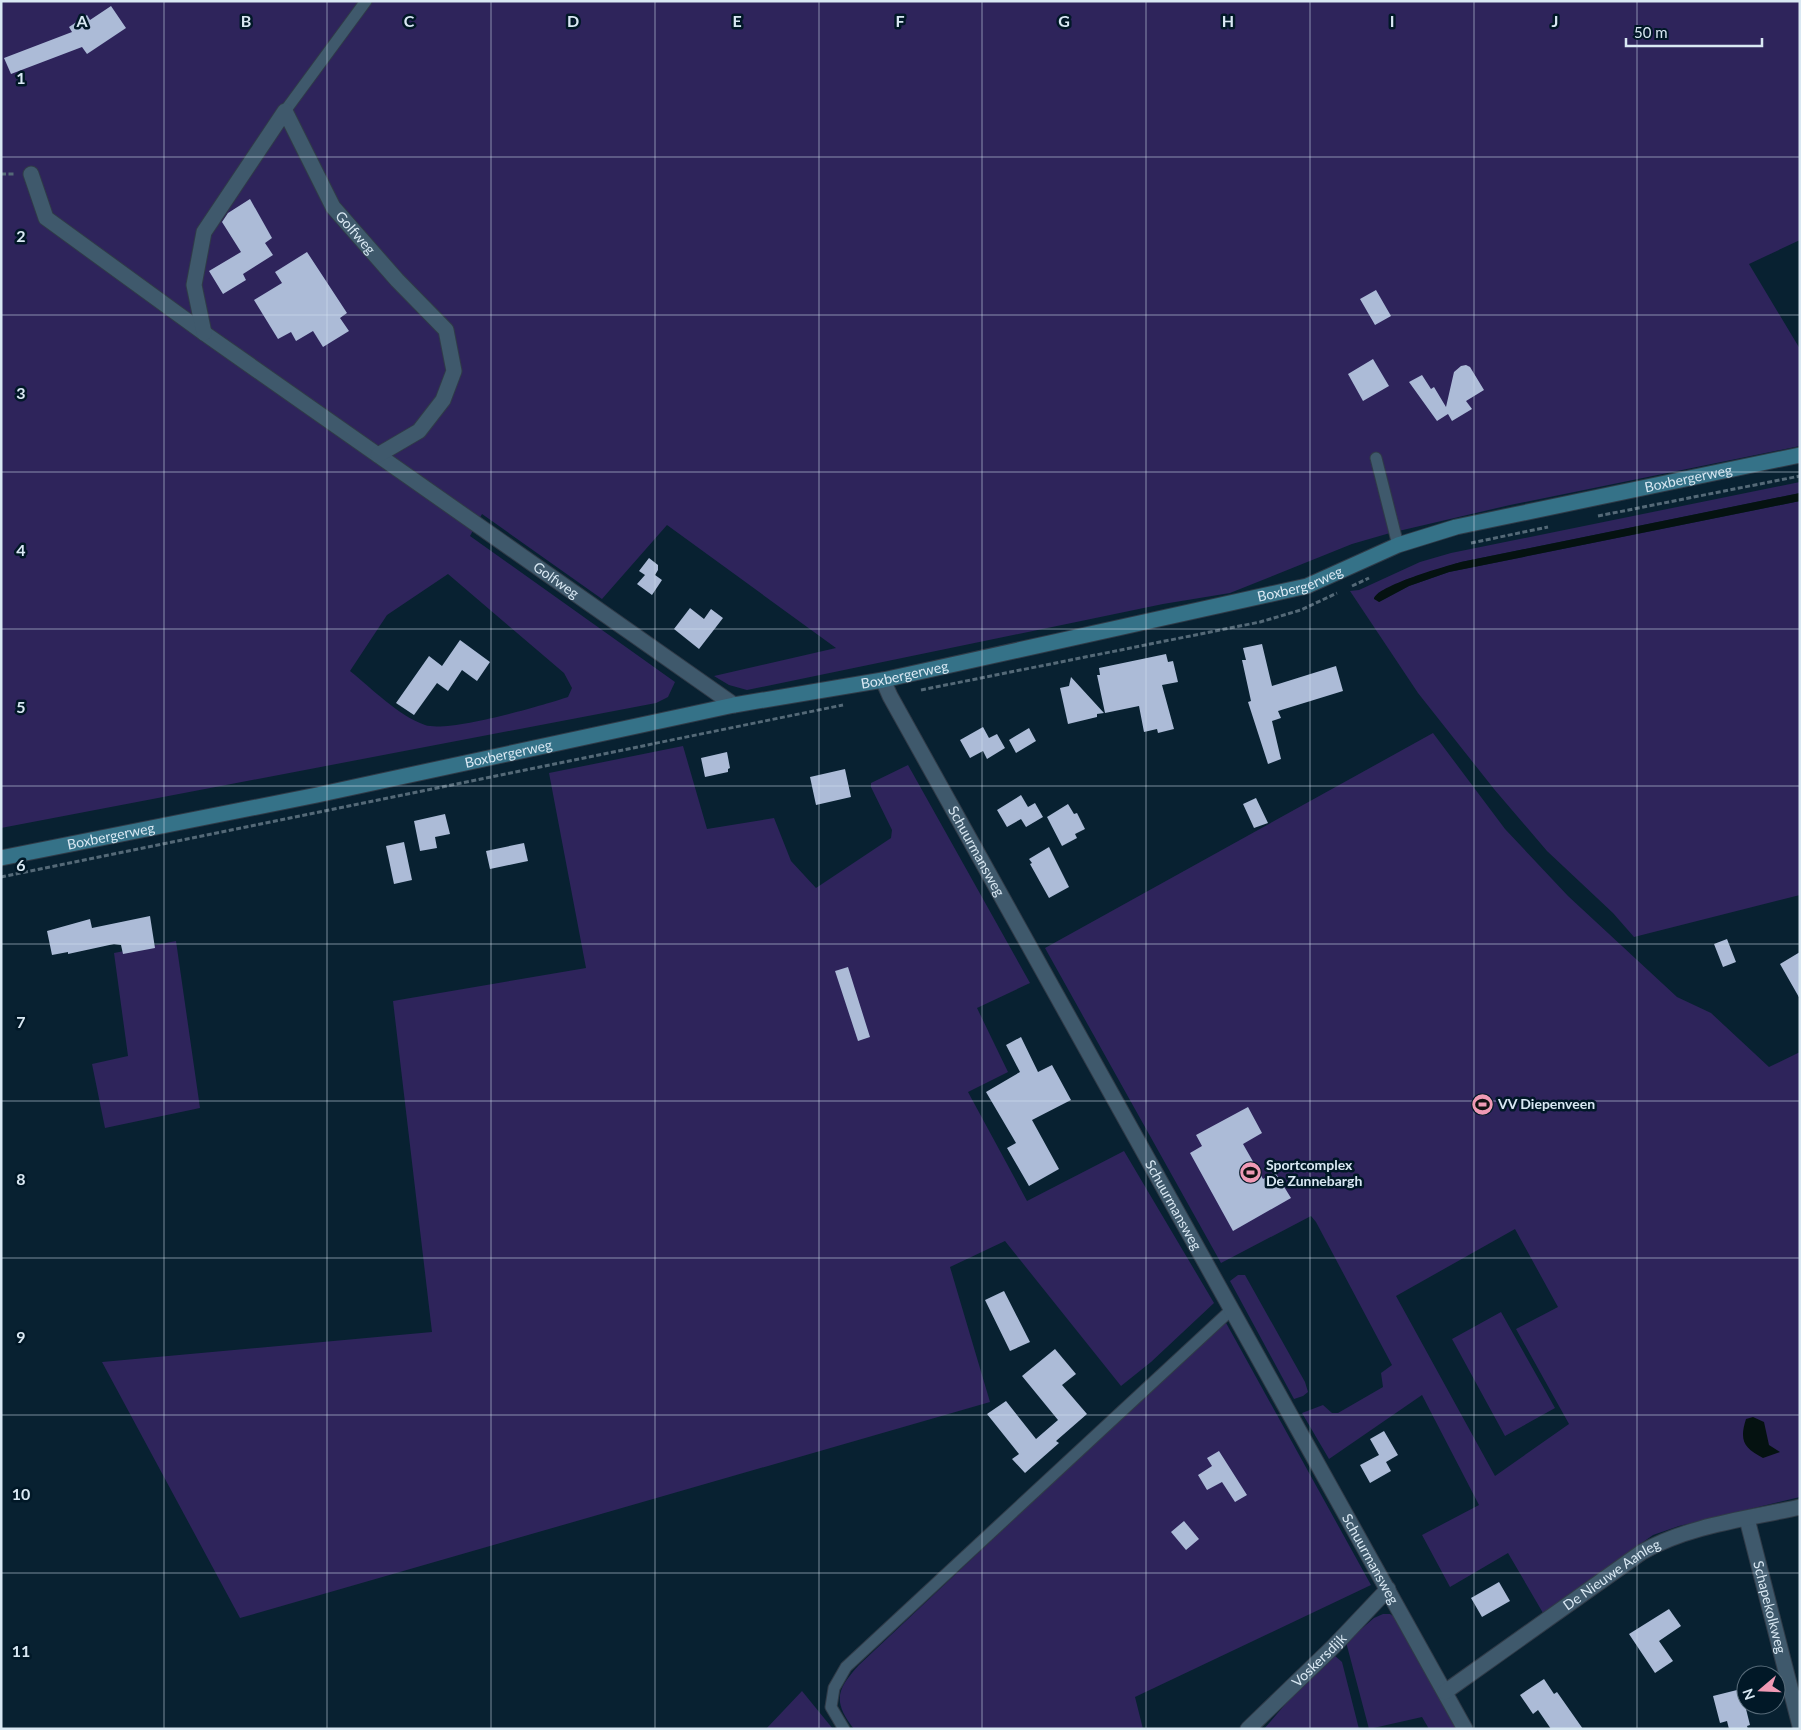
<svg xmlns="http://www.w3.org/2000/svg" width="1801" height="1730" font-family="Lato,sans-serif">
<style>
.green{fill:#2e245b;fill-rule:evenodd}
.water{fill:#051211}
.building{fill:#acbbd7}
.lines{fill:none;stroke-linecap:round;stroke-linejoin:round}
.lane-casing{stroke:#303b48;stroke-width:13}
.street-casing{stroke:#303b48;stroke-width:17}
.secondary-casing{stroke:#303b48;stroke-width:17}
.path{stroke:#546977;stroke-width:3;stroke-dasharray:5 2.5;stroke-linecap:butt}
.lane{stroke:#3f596c;stroke-width:11}
.street{stroke:#3f596c;stroke-width:15}
.secondary{stroke:#357288;stroke-width:15}
.grid{fill:none;stroke:#d9e8f3;stroke-width:1;stroke-opacity:0.55}
.labels{text-anchor:middle;stroke-width:5;stroke-linejoin:round;paint-order:stroke}
.street-label{font-size:14px;fill:#d9e8f3;stroke:#011827}
.poi-label{font-size:14px;font-weight:bold;fill:#d9e8f3;stroke:#011827;text-anchor:start}
.grid-label{font-size:16px;text-anchor:middle;font-weight:bold;fill:#d9e8f3;stroke:#011827;stroke-width:5;stroke-linejoin:round;paint-order:stroke}
</style>
<rect width="100%" height="100%" fill="#082131"/>
<!-- green -->
<path class="green" d="M1 1H1800V240L1749 264 1800 349V446L1510 505 1390 533 1352 544 1230 593 1163 604 747 690 729 685 714 676 836 648 667 525 602 599 482 514 470 536 675 682 668 697 656 703 1 828ZM448 574 564 673 572 688 568 697C541 706 448 733 425 725 399 716 371 688 350 671L387 615Z
M1800 482V493L1461 562 1408 579 1378 593 1379 602 1409 586 1449 572 1800 501V895L1634 937 1613 913 1547 851 1494 789 1418 693 1350 591 1359 590 1420 562 1451 553Z
M1433 733 1505 829 1568 896 1677 997 1711 1013 1769 1067 1800 1052V1497L1679 1526 1653 1535 1543 1613 1508 1553 1450 1587 1422 1535 1479 1505 1422 1395 1329 1459 1302 1413 1323 1405 1332 1413H1338L1383 1387 1381 1373 1392 1365 1316 1222 1311 1216 1221 1263 1045 948ZM1515 1229 1558 1307 1516 1329 1569 1424 1495 1476 1396 1296Z
M683 746 707 829 774 818 791 861 816 888 891 838 892 830 871 787V783L908 765 1030 983 977 1008 1008 1072 968 1092 1027 1201 1124 1151 1214 1303 1151 1362 1121 1386 1005 1241 950 1267 990 1402 240 1618 102 1362 432 1332 393 1001 586 968 549 773Z
M176 941 200 1108 105 1128 92 1064 128 1056 114 953Z
M1238 1275H1245L1305 1382 1308 1392 1303 1396 1294 1399 1230 1281Z
M1501 1312 1555 1408 1505 1436 1452 1339Z
M1225 1321 1371 1585 1135 1697 1143 1729H854C832 1701 837 1689 859 1665Z
M1383 1614H1390L1397 1619 1458 1729H1429L1422 1717 1369 1729 1346 1642 1374 1618Z
M1334 1655 1342 1662 1359 1729H1264L1289 1700Z
M802 1691 833 1729H766Z"/>
<!-- water -->
<path class="water" d="M1800 493V501L1449 572 1409 586 1379 602 1374 599C1376 586 1446 566 1461 562Z
M1753 1417 1764 1422 1769 1445 1780 1452 1763 1458C1744 1448 1739 1441 1746 1419Z"/>
<!-- building -->
<path class="building" d="M111 6 126 28 87 54 82 47 11 74 4 58 72 32 69 27 87 15 90 20Z
M250 199 272 238 265 243 273 255 243 274 246 280 223 294 209 271 241 252 222 222 228 213Z
M307 252 347 313 340 318 349 331 323 347 313 331 296 341 291 332 278 339 254 300 282 283 275 272Z
M1376 290 1391 316 1375 325 1360 299Z
M1373 359 1389 386 1363 401 1348 374Z
M1466 365 1470 367 1484 390 1466 401 1472 409 1452 421 1448 414 1437 421 1409 382 1422 375 1431 389 1434 387 1446 407 1454 372 1461 366Z
M649 558 658 565V570L655 575 662 580 652 595 637 584 645 575 639 571Z
M690 608 704 619 711 609 723 618 699 649 674 629Z
M460 640 490 662 477 681 462 670 448 691 437 683 414 715 396 703 429 656 442 666Z
M1262 644 1272 686 1336 666 1343 691 1278 711 1281 718 1272 721 1281 759 1268 764 1248 702 1251 701 1242 660H1246L1243 648Z
M1166 654 1168 662 1173 661 1178 682 1162 685 1174 729 1158 733 1157 729 1144 732 1139 706 1105 713 1097 675H1100L1099 668Z
M1071 677 1104 713 1097 714V717L1068 724 1060 688 1069 686Z
M983 727 989 738 997 734 1005 748 987 759 983 751 970 758 960 740Z
M1029 728 1036 741 1016 753 1009 740Z
M727 752 730 768 728 769V772L705 777 701 758Z
M845 769 851 797 816 805 810 777Z
M1021 795 1028 807 1035 803 1043 817 1026 827 1021 819 1007 827 997 810Z
M1256 798 1268 823 1254 828 1243 804Z
M1068 804 1074 814 1077 813 1085 829 1075 834 1077 838 1062 846 1047 817Z
M445 814 450 834 435 837 437 848 420 851 414 821Z
M404 842 412 880 394 884 386 846Z
M524 843 528 861 490 869 486 851Z
M1049 847 1069 887 1049 898 1030 864 1032 863 1029 859Z
M150 916 155 948 123 954 121 945 114 944 68 954V952L52 955 47 931 90 919 92 928Z
M1727 939 1736 962 1723 967 1714 944Z
M1800 952V999L1780 964Z
M848 967 870 1037 858 1041 835 971Z
M1021 1037 1038 1072 1052 1065 1071 1100 1032 1120 1059 1169 1029 1186 1007 1148 1016 1143 986 1092 1020 1072 1006 1045Z
M1248 1107 1262 1133 1243 1144 1263 1179 1275 1172 1291 1198 1233 1231 1190 1153 1202 1146 1196 1135Z
M1004 1291 1030 1342 1010 1351 985 1300Z
M1055 1349 1076 1374 1062 1385 1087 1414 1056 1441 1059 1443 1025 1473 1012 1459 1019 1454 987 1414 1006 1401 1036 1439 1058 1420 1022 1376Z
M1384 1431 1398 1455 1386 1462 1391 1471 1370 1483 1360 1465 1379 1455 1370 1439Z
M1219 1451 1247 1495 1235 1502 1222 1482 1207 1490 1198 1475 1212 1466 1207 1458Z
M1184 1521 1199 1539 1186 1550 1171 1532Z
M1499 1582 1510 1601 1482 1617 1471 1598Z
M1669 1609 1681 1626 1659 1641 1673 1661 1655 1673 1629 1634Z
M1544 1679 1554 1694 1557 1692 1583 1729H1551L1538 1710 1533 1714 1520 1695Z
M1741 1689 1750 1725 1747 1726 1748 1729H1729L1727 1721 1720 1723 1713 1696Z"/>
<g class="lines">
<defs>
<path id="lane" d="M285 111 366 1
M1376 458 1398 545
M844 1729 831 1707 834 1688 846 1667 1231 1310"/>
<g id="street">
<path id="s1" d="M31 174 46 218 204 333 734 705"/>
<path id="s2" d="M204 333 194 285 204 232 285 111 333 207 397 280 446 330 454 371 443 400 419 431 378 455"/>
<path id="s3" d="M883 680 890 696 1465 1729"/>
<path id="s4" d="M1747 1519 1800 1726"/>
<path id="s5" d="M1445 1692 1642 1552C1690 1525 1747 1519 1800 1507"/>
<path id="s6" d="M1248 1729 1334 1646 1388 1589"/>
</g>
<g id="secondary">
<path id="s7" d="M1 858 317 795 734 705 883 680 1307 586 1398 545 1456 527 1800 455"/>
</g>
</defs>
<!-- lane casing -->
<use href="#lane" class="lane-casing"/>
<!-- street casing -->
<use href="#street" class="street-casing"/>
<!-- secondary casing -->
<use href="#secondary" class="secondary-casing"/>
<!-- path -->
<path class="path" d="M1 174H16
M1598 516 1800 476
M1471 543 1548 527
M1352 586 1369 578
M921 690 1260 622 1301 610 1337 593
M1 877 843 705"/>
<!-- lane -->
<use href="#lane" class="lane"/>
<!-- street -->
<use href="#street" class="street"/>
<!-- secondary -->
<use href="#secondary" class="secondary"/>
</g>
<!-- grid -->
<path class="grid" d="M164 1V1729M327 1V1729M491 1V1729M655 1V1729M819 1V1729M982 1V1729M1146 1V1729M1310 1V1729M1474 1V1729M1637 1V1729M1 157H1800M1 315H1800M1 472H1800M1 629H1800M1 786H1800M1 944H1800M1 1101H1800M1 1258H1800M1 1415H1800M1 1573H1800"/>
<!-- icons -->
<defs>
<symbol id="stadium-disc" viewBox="-11 -11 22 22"><circle r="9.5" fill="#f09ab5" stroke="#011827"/><path d="M0-5a6.5 5 0 1 0 0 10a6.5 5 0 1 0 0-10ZM-3.5-1.8h7v3.6h-7Z" fill="#111"/></symbol>
</defs>
<g fill-rule="evenodd">
<use href="#stadium-disc" x="1470" y="1092" width="25" height="25"/>
<use href="#stadium-disc" x="1238" y="1160" width="25" height="25"/>
</g>
<g class="labels">
<!-- street labels -->
<g class="street-label">
<text dy="5" stroke="none"><textPath href="#s2" startOffset="390">Golfweg</textPath></text>
<text dy="5" stroke="none"><textPath href="#s7" startOffset="1732">Boxbergerweg</textPath></text>
<text dy="5" stroke="none"><textPath href="#s1" startOffset="672">Golfweg</textPath></text>
<text dy="5" stroke="none"><textPath href="#s7" startOffset="1328">Boxbergerweg</textPath></text>
<text dy="5" stroke="none"><textPath href="#s7" startOffset="922">Boxbergerweg</textPath></text>
<text dy="5" stroke="none"><textPath href="#s7" startOffset="518">Boxbergerweg</textPath></text>
<text dy="5" stroke="none"><textPath href="#s7" startOffset="112">Boxbergerweg</textPath></text>
<text dy="5" stroke="none"><textPath href="#s3" startOffset="195">Schuurmansweg</textPath></text>
<text dy="5" stroke="none"><textPath href="#s3" startOffset="600">Schuurmansweg</textPath></text>
<text dy="5" stroke="none"><textPath href="#s3" startOffset="1005">Schuurmansweg</textPath></text>
<text dy="5" stroke="none"><textPath href="#s5" startOffset="204">De Nieuwe Aanleg</textPath></text>
<text dy="5" stroke="none"><textPath href="#s4" startOffset="91">Schapekolkweg</textPath></text>
<text dy="5" stroke="none"><textPath href="#s6" startOffset="99">Voskersdijk</textPath></text>
</g>
<!-- poi labels -->
<g class="poi-label">
<text x="1498" y="1109">VV Diepenveen</text>
<text x="1266" y="1170">Sportcomplex<tspan x="1266" dy="16">De Zunnebargh</tspan></text>
</g>
</g>
<g class="grid-label">
<text x="82" y="27">A</text>
<text x="246" y="27">B</text>
<text x="409" y="27">C</text>
<text x="573" y="27">D</text>
<text x="737" y="27">E</text>
<text x="900" y="27">F</text>
<text x="1064" y="27">G</text>
<text x="1228" y="27">H</text>
<text x="1392" y="27">I</text>
<text x="1555" y="27">J</text>
<text x="21" y="84">1</text>
<text x="21" y="242">2</text>
<text x="21" y="399">3</text>
<text x="21" y="556">4</text>
<text x="21" y="713">5</text>
<text x="21" y="871">6</text>
<text x="21" y="1028">7</text>
<text x="21" y="1185">8</text>
<text x="21" y="1343">9</text>
<text x="21" y="1500">10</text>
<text x="21" y="1657">11</text>
</g>
<!-- border -->
<rect width="1801" height="1730" fill="none" stroke="#d9e8f3" stroke-width="5"/>
<!-- north arrow -->
<g transform="translate(1761 1690) rotate(251)"><circle r="24" fill="#011827" stroke="#576b79"/>
<path d="M0-4L9 19L0 12L-9 19Z" fill="#f09ab5"/>
<text y="-8" font-size="14" font-weight="bold" text-anchor="middle" fill="#d9e8f3">N</text>
</g>
<!-- scale -->
<path d="M1626 38v8h136v-8" fill="none" stroke="#d9e8f3" stroke-width="2.5"/>
<text x="1634" y="38" font-size="15" fill="#d9e8f3" stroke="#011827" stroke-width="4" paint-order="stroke">50 m</text>
</svg>
